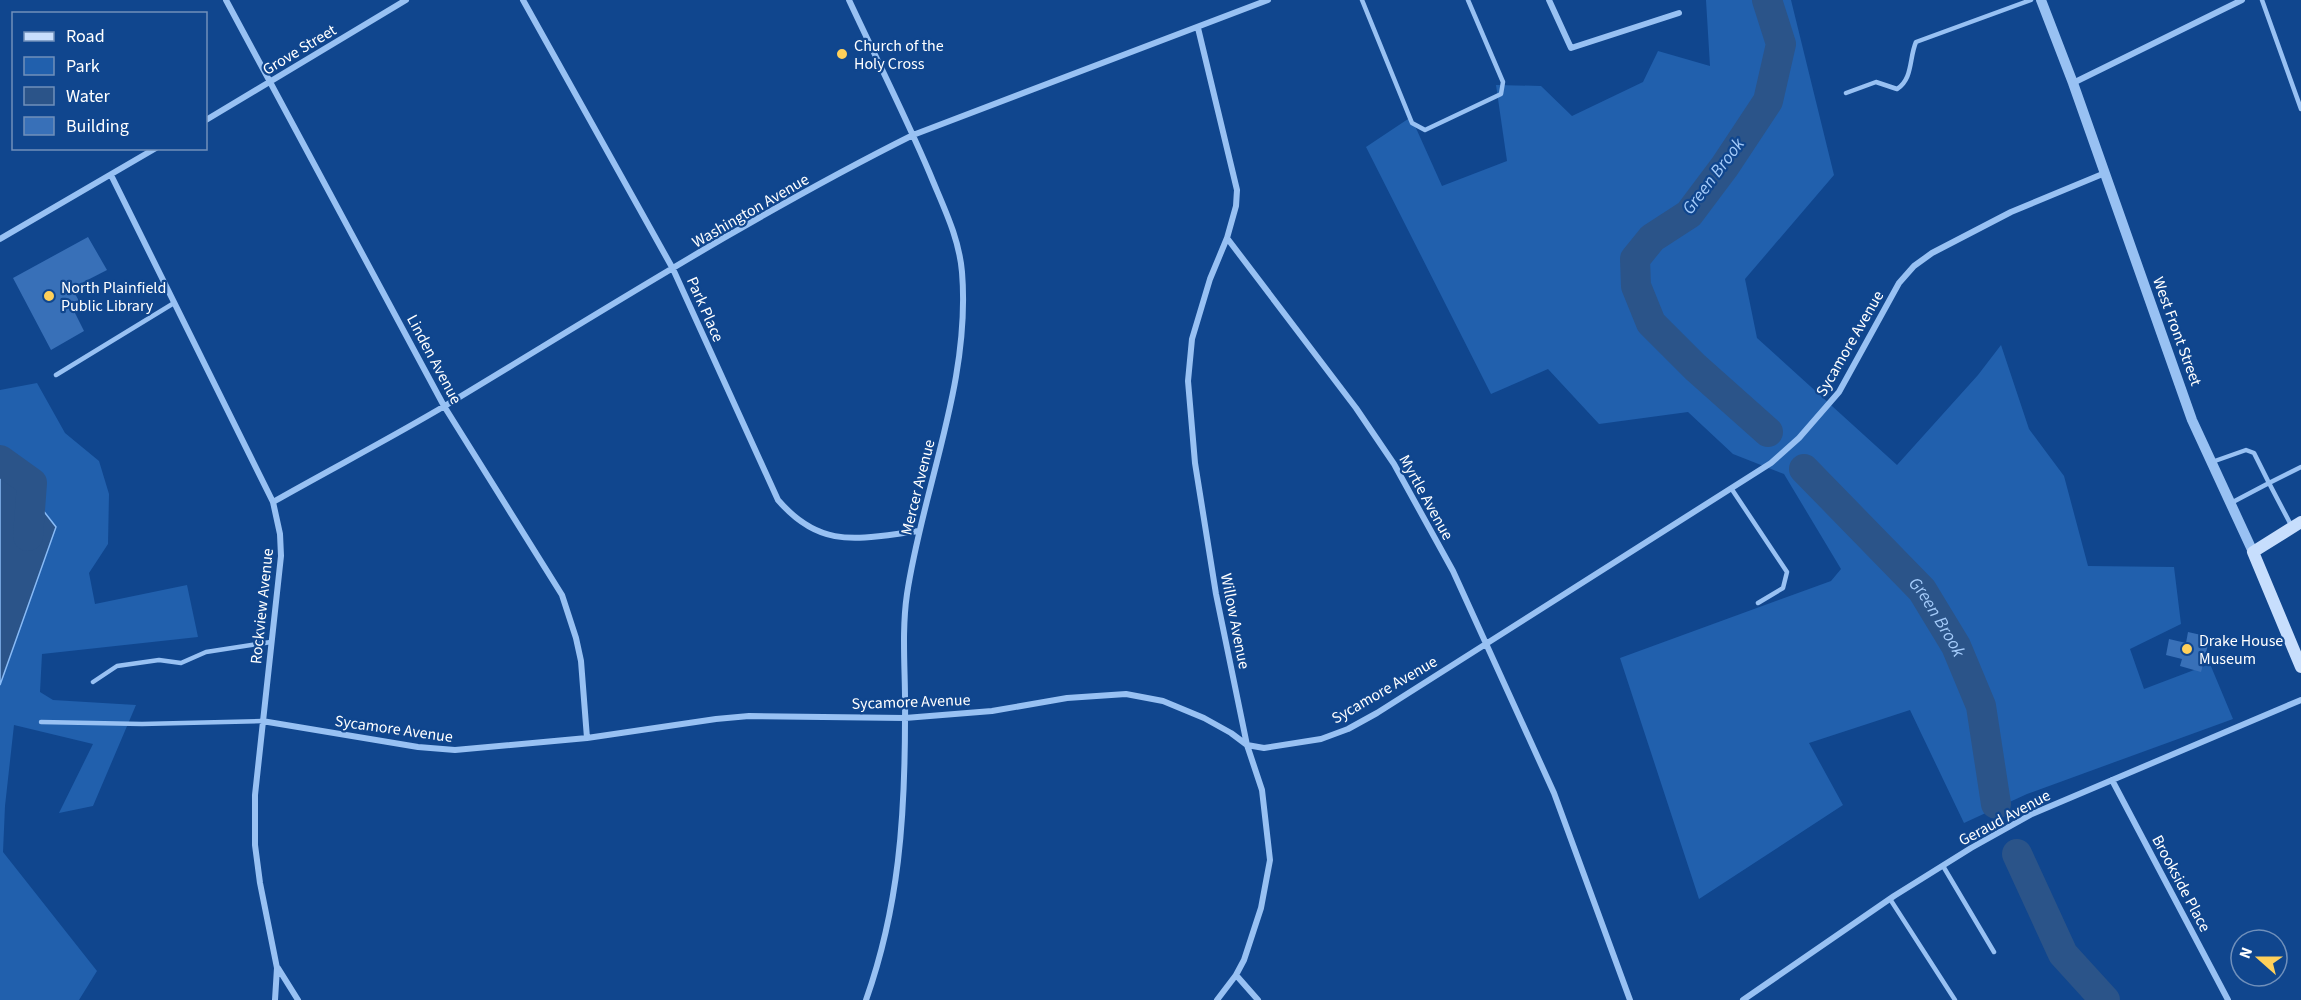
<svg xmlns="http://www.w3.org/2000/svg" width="2301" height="1000" font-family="'Source Sans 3',sans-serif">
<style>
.green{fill:#2160ad}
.water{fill:#2b5489;stroke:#89bbf6;stroke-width:1.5}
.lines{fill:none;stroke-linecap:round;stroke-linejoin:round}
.river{stroke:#2b5489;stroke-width:30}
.building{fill:#3870b8}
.service{stroke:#98c1f3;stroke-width:4.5}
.minor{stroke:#98c1f3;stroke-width:6}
.tertiary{stroke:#98c1f3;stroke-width:10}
.secondary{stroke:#c7defd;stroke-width:12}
.poi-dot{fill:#ffd05a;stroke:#10468e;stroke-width:2}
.labels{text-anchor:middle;stroke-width:4.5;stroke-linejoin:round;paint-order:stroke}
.poi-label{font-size:16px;fill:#fff;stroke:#10468e;text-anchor:start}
.street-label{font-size:16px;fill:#fff;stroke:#10468e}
.water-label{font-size:18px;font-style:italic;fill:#a4cbfa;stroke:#10468e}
</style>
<rect width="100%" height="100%" fill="#10468e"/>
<!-- green -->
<path class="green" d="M1706 0H1791L1834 175 1745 279 1757 338 1897 465 1978 375 2001 345 2029 429 2064 476 2088 566 2174 567 2181 624 2130 649 2144 689 2210 664 2233 719 2027 794 1964 823 1910 710 1809 743 1843 805 1699 899 1620 658 1831 581 1841 569 1784 474 1733 454 1688 412 1599 424 1548 369 1491 394 1366 147 1411 117 1442 186 1507 161 1496 85 1541 86 1572 116 1643 82 1658 51 1710 66Z
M37 383 65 433 99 461 109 494 108 544 89 573 95 604 187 585 198 637 42 654 40 692 53 700 136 705 93 806 59 813 93 744 14 725 5 806 3 852 97 971 79 1000H0V390Z"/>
<!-- water -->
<path class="water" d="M0 455 56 527 0 685Z"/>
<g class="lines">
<!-- river -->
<g class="river">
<path d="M1767 0 1781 44 1768 101 1725 166 1689 214 1652 238 1635 259 1636 286 1651 323 1695 367 1768 432"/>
<path d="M0 460 32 483 28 536"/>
<path id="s1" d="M1804 469 1922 590 1956 646 1981 706 1996 804"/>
<path d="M2017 854 2063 954 2105 1000"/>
</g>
</g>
<!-- building -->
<path class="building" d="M88 237 107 270 72 288 80 303 72 307 84 331 51 350 13 278Z
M2188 632 2210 637 2201 672 2180 666 2182 659 2166 655 2169 639 2186 643Z"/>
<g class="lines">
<!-- service -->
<path class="service" d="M1362 0 1412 123 1425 130 1501 94 1503 82 1468 0
M2262 0 2301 109
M1846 93 1876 82 1897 89C1913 79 1909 58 1916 42L2031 0
M56 375 174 303
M2212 462 2246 450 2254 453 2269 483 2231 503
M1731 488 1787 572 1783 588 1758 603
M2291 525 2269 483 2301 467
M93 682 117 666 159 660 181 663 206 652 271 642
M41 722 142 724 262 721
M1943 866 1994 952
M1890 899 1955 1000"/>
<!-- minor -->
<path class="minor" d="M226 0 444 406 562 595 576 638 581 661 587 738
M523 0 673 269 778 500C822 551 860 538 919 531
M849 0C876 58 905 115 930 174 943 206 959 237 962 272 971 382 923 487 907 594 901 635 906 677 905 719 905 817 899 907 866 1000
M1549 0 1571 48 1679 13
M1198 28 1237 190 1236 206 1227 238 1356 408 1394 464 1453 571 1554 793 1630 1000
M2073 83 2242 0
M206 120 406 0
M111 175 273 502 280 534 281 556 255 795V845L260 883 277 968 275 1000
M0 239 156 148
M273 502C331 469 391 438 448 404 601 312 753 215 913 135L1268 0
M262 721 418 747 455 750 587 738 716 719 749 716 905 718 992 711 1067 698 1126 694 1163 701 1204 718 1231 733 1247 745 1264 748 1321 739 1348 729 1377 713 1771 463 1799 438 1839 392 1899 283 1914 266 1932 253 2011 212 2105 173
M2112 780 2228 1000
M278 968 298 1000
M1236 975 1258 1000
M1217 1000 1236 975 1244 960 1261 908 1270 860 1262 790 1247 745 1216 594 1195 463 1188 381 1192 339 1210 279 1227 238
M1743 1000 1894 896 1971 848 2032 814 2301 700"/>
<!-- tertiary -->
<path class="tertiary" d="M2041 0 2073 83 2192 420 2253 552"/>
<!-- secondary -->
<path class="secondary" d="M2301 522 2253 552 2301 667"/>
</g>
<!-- markers -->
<g class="poi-dot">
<circle cx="842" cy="54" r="6"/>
<circle cx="49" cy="296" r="6"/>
<circle cx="2187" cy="649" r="6"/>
</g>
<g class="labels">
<!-- poi labels -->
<g class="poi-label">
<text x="854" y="51">Church of the<tspan x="854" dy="18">Holy Cross</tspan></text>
<text x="61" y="293">North Plainfield<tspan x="61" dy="18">Public Library</tspan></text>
<text x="2199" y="646">Drake House<tspan x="2199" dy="18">Museum</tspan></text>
</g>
<!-- street labels -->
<g class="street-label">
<text transform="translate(299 49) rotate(-31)" y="6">Grove Street</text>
<text transform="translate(750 210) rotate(-30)" y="6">Washington Avenue</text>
<text transform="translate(706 309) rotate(66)" y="6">Park Place</text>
<text transform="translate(2178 331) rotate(70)" y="6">West Front Street</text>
<text transform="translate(1849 343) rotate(-60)" y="6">Sycamore Avenue</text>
<text transform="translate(435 359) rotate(62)" y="6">Linden Avenue</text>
<text transform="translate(917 487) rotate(-76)" y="6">Mercer Avenue</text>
<text transform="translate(1427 497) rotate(61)" y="6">Myrtle Avenue</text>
<text transform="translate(261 606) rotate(-84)" y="6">Rockview Avenue</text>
<text transform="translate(1236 621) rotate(79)" y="6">Willow Avenue</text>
<text transform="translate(1384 689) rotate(-30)" y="6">Sycamore Avenue</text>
<text transform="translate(911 701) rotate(-2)" y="6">Sycamore Avenue</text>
<text transform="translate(394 728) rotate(8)" y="6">Sycamore Avenue</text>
<text transform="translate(2004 817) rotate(-28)" y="6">Geraud Avenue</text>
<text transform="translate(2182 883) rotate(62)" y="6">Brookside Place</text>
</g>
<!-- water labels -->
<g class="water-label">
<text transform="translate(1713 176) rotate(-53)" y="6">Green Brook</text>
<text dy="6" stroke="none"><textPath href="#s1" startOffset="200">Green Brook</textPath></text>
</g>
</g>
<!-- legend -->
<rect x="12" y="12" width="195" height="138" fill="#10468e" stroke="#7090bb" stroke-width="1.5"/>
<rect x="24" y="32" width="30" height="9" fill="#c7defd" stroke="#7090bb" stroke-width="1.5"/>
<text x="66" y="42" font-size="18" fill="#ffffff">Road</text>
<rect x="24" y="57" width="30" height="18" fill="#2160ad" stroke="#7090bb" stroke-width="1.5"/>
<text x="66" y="72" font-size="18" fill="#ffffff">Park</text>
<rect x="24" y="87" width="30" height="18" fill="#2b5489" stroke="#7090bb" stroke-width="1.5"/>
<text x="66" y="102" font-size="18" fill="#ffffff">Water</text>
<rect x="24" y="117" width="30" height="18" fill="#3870b8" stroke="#7090bb" stroke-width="1.5"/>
<text x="66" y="132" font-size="18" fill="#ffffff">Building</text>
<!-- north arrow -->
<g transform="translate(2259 958) rotate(291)"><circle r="28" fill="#10468e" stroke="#7090bb" stroke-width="1.5"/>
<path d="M0-4.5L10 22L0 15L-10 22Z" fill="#ffd05a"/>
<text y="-9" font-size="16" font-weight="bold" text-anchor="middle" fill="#ffffff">N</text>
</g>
</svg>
